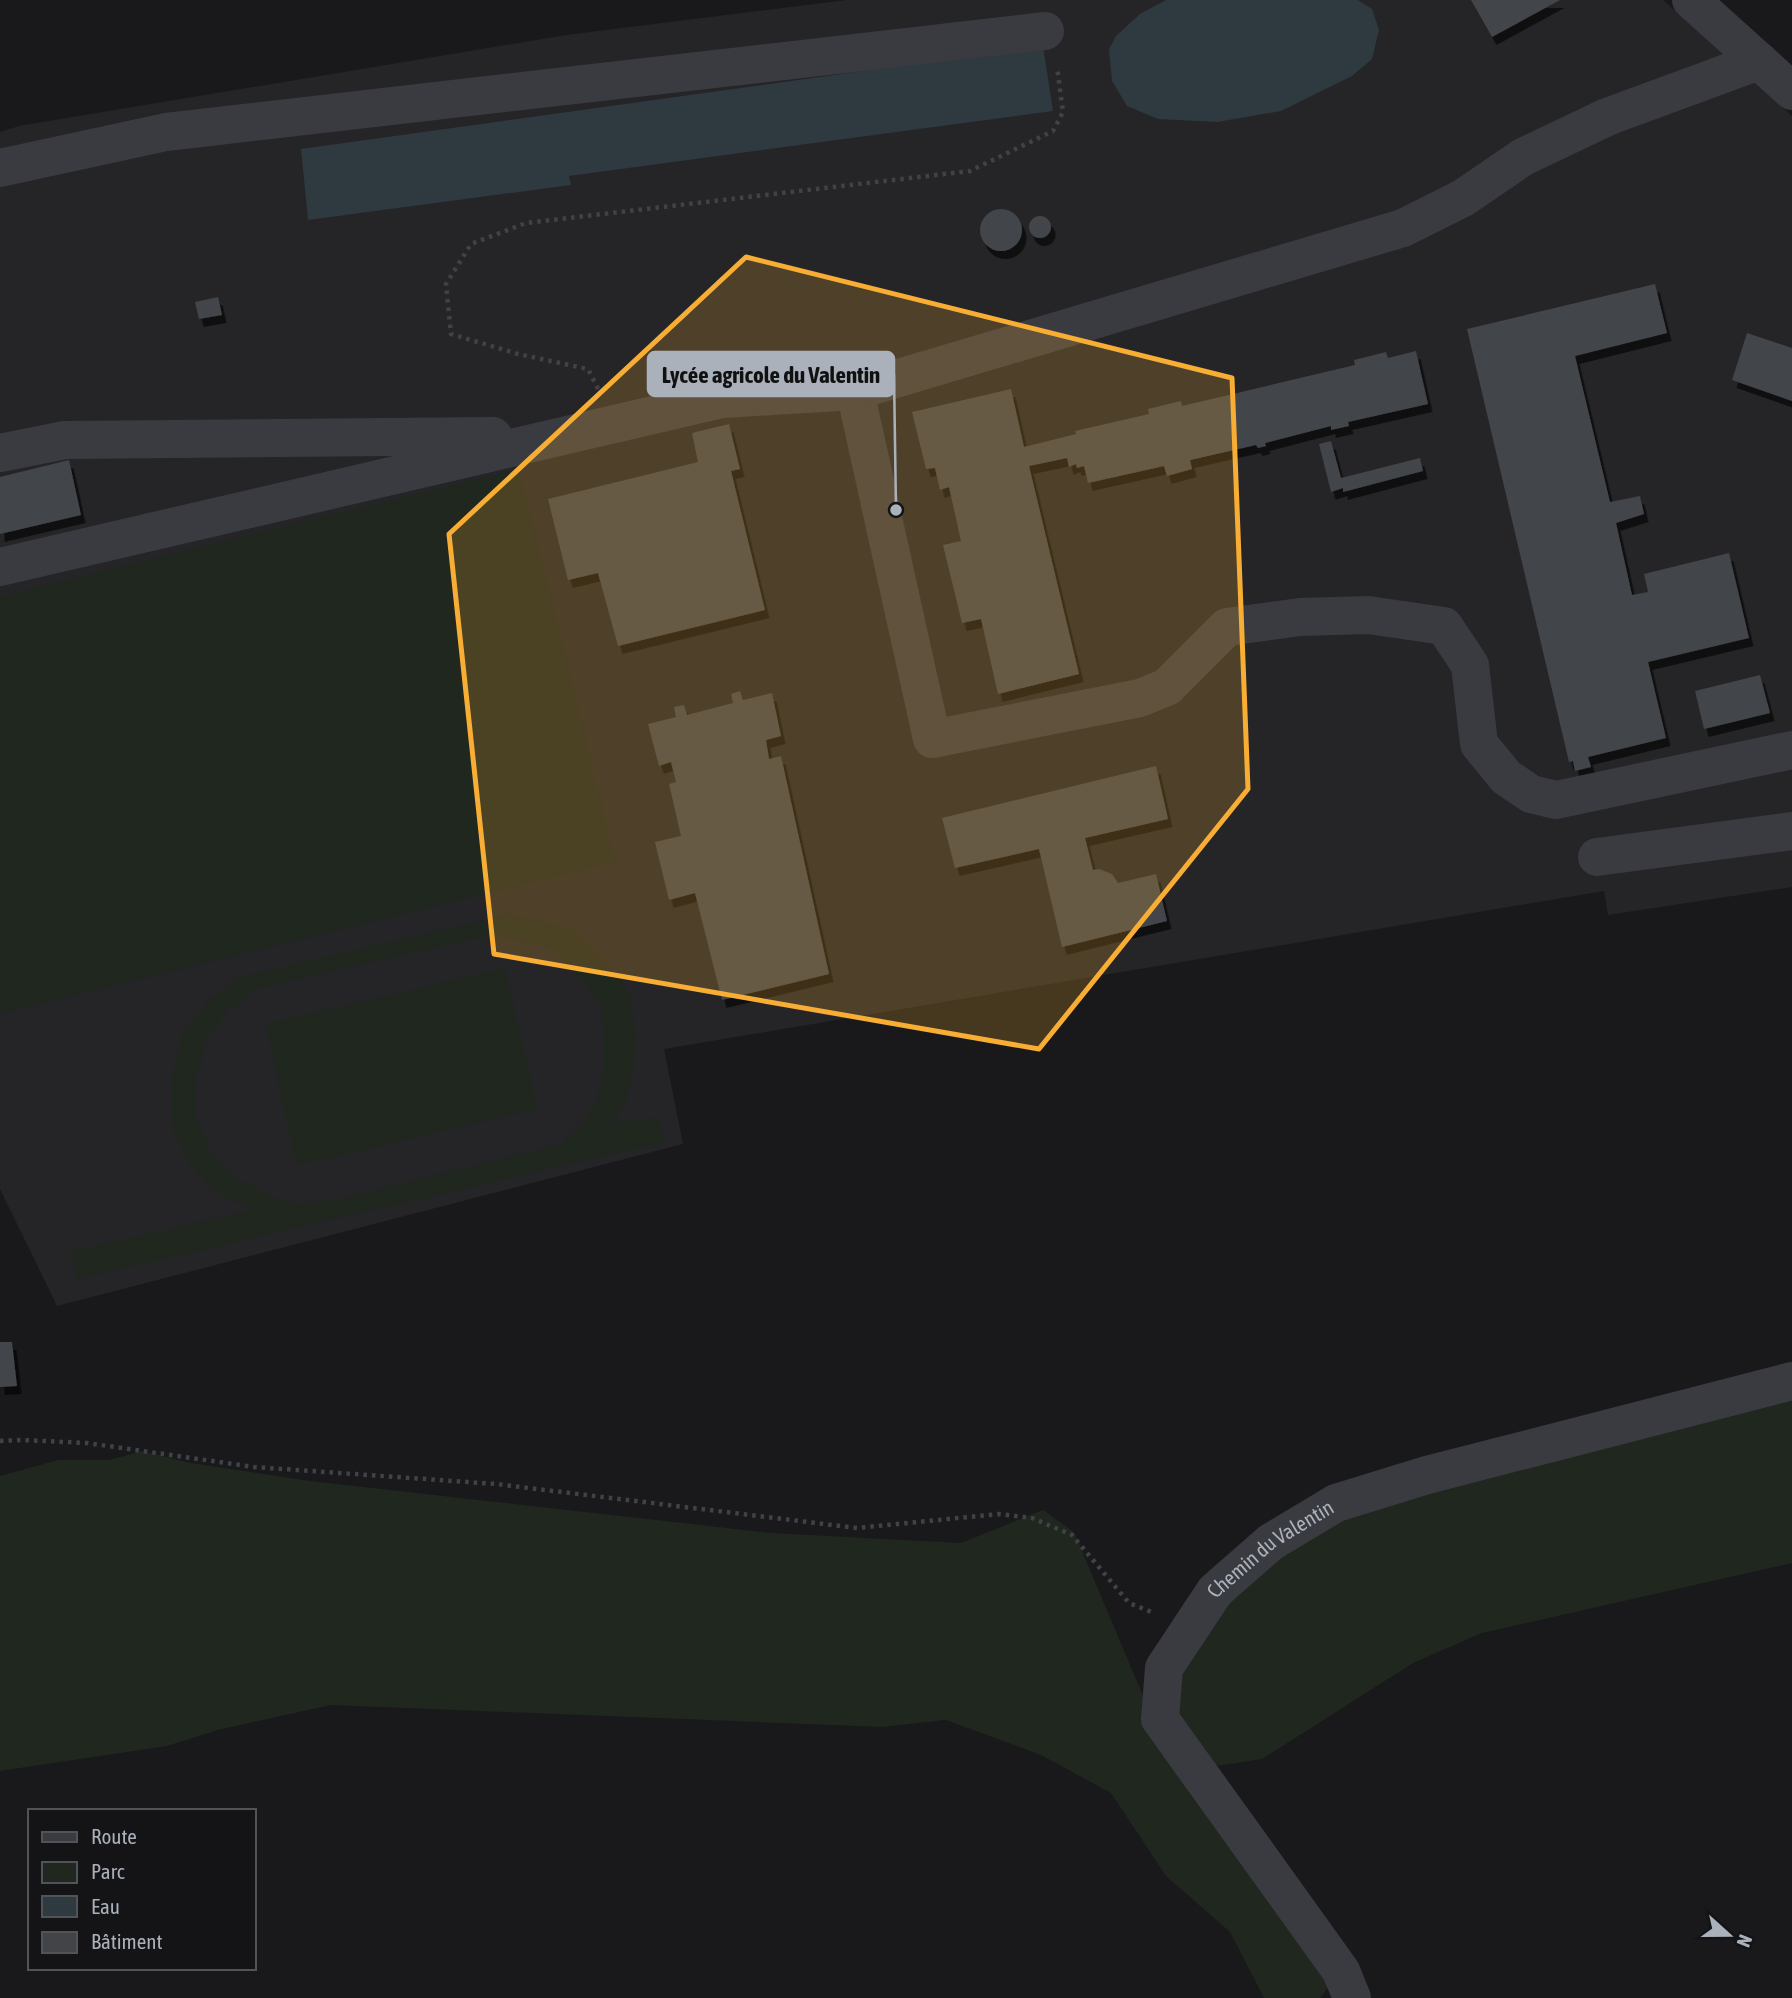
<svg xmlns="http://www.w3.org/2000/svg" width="1792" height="1998" font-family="'Asap Condensed',sans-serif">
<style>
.built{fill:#252528}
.green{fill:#1f271f;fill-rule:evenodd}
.water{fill:#2e3940}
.building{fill:#434448;filter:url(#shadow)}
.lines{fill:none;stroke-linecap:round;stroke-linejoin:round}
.path{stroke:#404248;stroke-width:4.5;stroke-dasharray:3.5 5;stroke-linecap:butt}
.minor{stroke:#3a3b40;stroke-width:38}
.marked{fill:#f8ad34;fill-opacity:0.2;stroke:#f8ad34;stroke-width:5;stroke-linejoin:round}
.labels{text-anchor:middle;stroke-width:6;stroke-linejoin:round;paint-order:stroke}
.street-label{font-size:21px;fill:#abb1bb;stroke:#141416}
.leader{fill:none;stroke:#abb1bb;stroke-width:2.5}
.callout-dot{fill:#abb1bb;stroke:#141416;stroke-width:2.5}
.callout{fill:#abb1bb;stroke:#abb1bb;stroke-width:2.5}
.callout-label{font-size:23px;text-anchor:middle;font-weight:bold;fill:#111}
</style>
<defs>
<filter id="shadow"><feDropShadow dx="4.5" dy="8" stdDeviation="0" flood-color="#0009"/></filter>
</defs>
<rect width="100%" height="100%" fill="#19191b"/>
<!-- built -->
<path class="built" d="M847 0H1663L1792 116V887L1608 915 1604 891 664 1049 683 1144 57 1306 0 1189V132L19 126 566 35Z"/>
<!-- green -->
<path class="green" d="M519 469 615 862 0 1014V597Z
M507 914 567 928 582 938 612 970 631 996 635 1034 634 1067 627 1098 613 1124 658 1117 665 1142 77 1279 70 1252 251 1210 215 1191 189 1163 171 1124V1079L183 1034 207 1001 241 977ZM492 934 545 946 558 955 585 983 601 1006 604 1039V1069L598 1096 585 1120 560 1144 330 1201 296 1204 267 1195 235 1177 211 1153 196 1119V1080L207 1039 227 1011 257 989Z
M505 968 537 1109 297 1165 265 1024Z
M1792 1394V1563L1482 1633 1413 1663 1262 1759 1197 1769 1341 1971 1320 1998H1264L1230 1932 1166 1876 1111 1793 1041 1755 946 1720 882 1727 331 1705 218 1730 167 1746 0 1771V1476L58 1460H109L142 1451 191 1463 310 1481 771 1533 961 1543 1043 1510 1074 1532 1144 1698 1228 1588 1353 1506Z"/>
<!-- water -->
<path class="water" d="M1166 0H1358L1372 9 1379 30 1372 59 1352 76 1281 111 1217 122 1158 119 1127 106 1112 81 1109 49 1116 36 1140 14Z
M1043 46 1053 111 569 176 571 185 308 220 301 149Z"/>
<!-- building -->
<path class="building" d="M1471 0H1560L1492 37Z
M980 230a21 21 0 1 1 42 0a21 21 0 1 1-42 0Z
M1029 227a11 11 0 1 1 22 0a11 11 0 1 1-22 0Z
M1655 284 1667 333 1575 356 1610 502 1640 496 1644 514 1616 523 1632 595 1648 592 1644 574 1729 553 1749 638 1648 662 1666 738 1588 757 1591 767 1575 771 1573 761 1569 762 1467 329Z
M218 297 222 315 199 319 195 302Z
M1747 333 1792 348V401L1732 380Z
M1416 351 1428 404 1348 422 1349 426 1331 430V426L1265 443 1266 446 1258 448 1256 445 1190 460 1192 469 1167 476 1164 466 1088 483 1084 466 1077 468 1076 464 1069 467 1067 458 1029 466 1079 674 998 694 981 619 962 623 943 545 961 541 949 487 940 490 935 468 926 469 912 412 1011 389 1024 447 1076 434 1075 431 1149 414 1148 409 1181 401 1182 406 1355 365 1354 360 1386 352 1388 358Z
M729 424 740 469 731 471 765 610 618 646 598 573 568 580 548 499 698 462 692 433Z
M1331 441 1341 478 1420 458 1423 471 1343 492V488L1331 492 1319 444Z
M69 460 81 515 0 534V477Z
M1760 675 1770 713 1704 729 1695 691Z
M740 691 743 700 772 693 781 736 766 740 769 759 781 756 829 974 722 1000 695 893 669 900 655 842 681 836 669 784 676 782 671 762 659 766 648 724 676 717 674 707 684 705 687 715 733 703 731 694Z
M1156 766 1168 819 1085 838 1093 870 1099 869 1112 874 1118 883 1156 874 1167 921 1062 947 1039 849 955 868 942 818Z
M0 1342H12L17 1386 0 1387Z"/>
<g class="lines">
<!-- path -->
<path class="path" d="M598 389 588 369 518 354 451 334 446 284 471 244 526 223 970 171 1053 131 1063 112 1057 67
M0 1441 22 1440 87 1443 254 1467 496 1484 857 1528 999 1514 1032 1518 1072 1535 1129 1603 1154 1613"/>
<!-- minor -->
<g class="minor">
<path d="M1691 0 1792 91"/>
<path d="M1759 61 1607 117 1523 157 1463 198 1403 228 855 391 932 739 1140 698 1167 687 1227 627 1300 617 1368 615 1444 626 1470 665 1479 744 1506 777 1531 794 1556 800 1792 750"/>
<path d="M0 168 166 132 1045 31"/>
<path d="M0 453 65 440 493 436"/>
<path d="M0 567 722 399 855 391"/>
<path d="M1597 857 1792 831"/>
<path id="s1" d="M1352 1998 1341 1971 1160 1719 1164 1668 1215 1591 1271 1542 1336 1503 1427 1475 1792 1381"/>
</g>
</g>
<!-- marked area -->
<path class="marked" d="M746 257 1232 378 1248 789 1039 1049 494 954 449 534Z"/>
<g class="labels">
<!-- street labels -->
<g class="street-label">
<text dy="7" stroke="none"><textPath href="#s1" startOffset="553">Chemin du Valentin</textPath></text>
</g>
</g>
<!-- callouts -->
<path class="leader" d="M896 510L894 374"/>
<circle class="callout-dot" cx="896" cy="510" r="7"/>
<rect class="callout" x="648" y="352" width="246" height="44" rx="7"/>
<g class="callout-label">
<text x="771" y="383">Lycée agricole du Valentin</text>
</g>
<!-- legend -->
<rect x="28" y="1809" width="228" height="161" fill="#141416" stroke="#505358" stroke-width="2"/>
<rect x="42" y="1832" width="35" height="10" fill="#3a3b40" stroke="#505358" stroke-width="2"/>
<text x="91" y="1844" font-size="21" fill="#abb1bb">Route</text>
<rect x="42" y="1862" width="35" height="21" fill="#1f271f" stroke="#505358" stroke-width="2"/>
<text x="91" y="1879" font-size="21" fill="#abb1bb">Parc</text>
<rect x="42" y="1896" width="35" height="21" fill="#2e3940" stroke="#505358" stroke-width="2"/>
<text x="91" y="1914" font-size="21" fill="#abb1bb">Eau</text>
<rect x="42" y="1932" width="35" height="21" fill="#434448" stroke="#505358" stroke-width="2"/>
<text x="91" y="1949" font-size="21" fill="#abb1bb">Bâtiment</text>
<!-- north arrow -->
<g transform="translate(1729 1935) rotate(111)" stroke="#141416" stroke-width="5" paint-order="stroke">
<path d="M0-5L12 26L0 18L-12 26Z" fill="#abb1bb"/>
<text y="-10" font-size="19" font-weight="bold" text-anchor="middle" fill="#abb1bb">N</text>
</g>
</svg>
